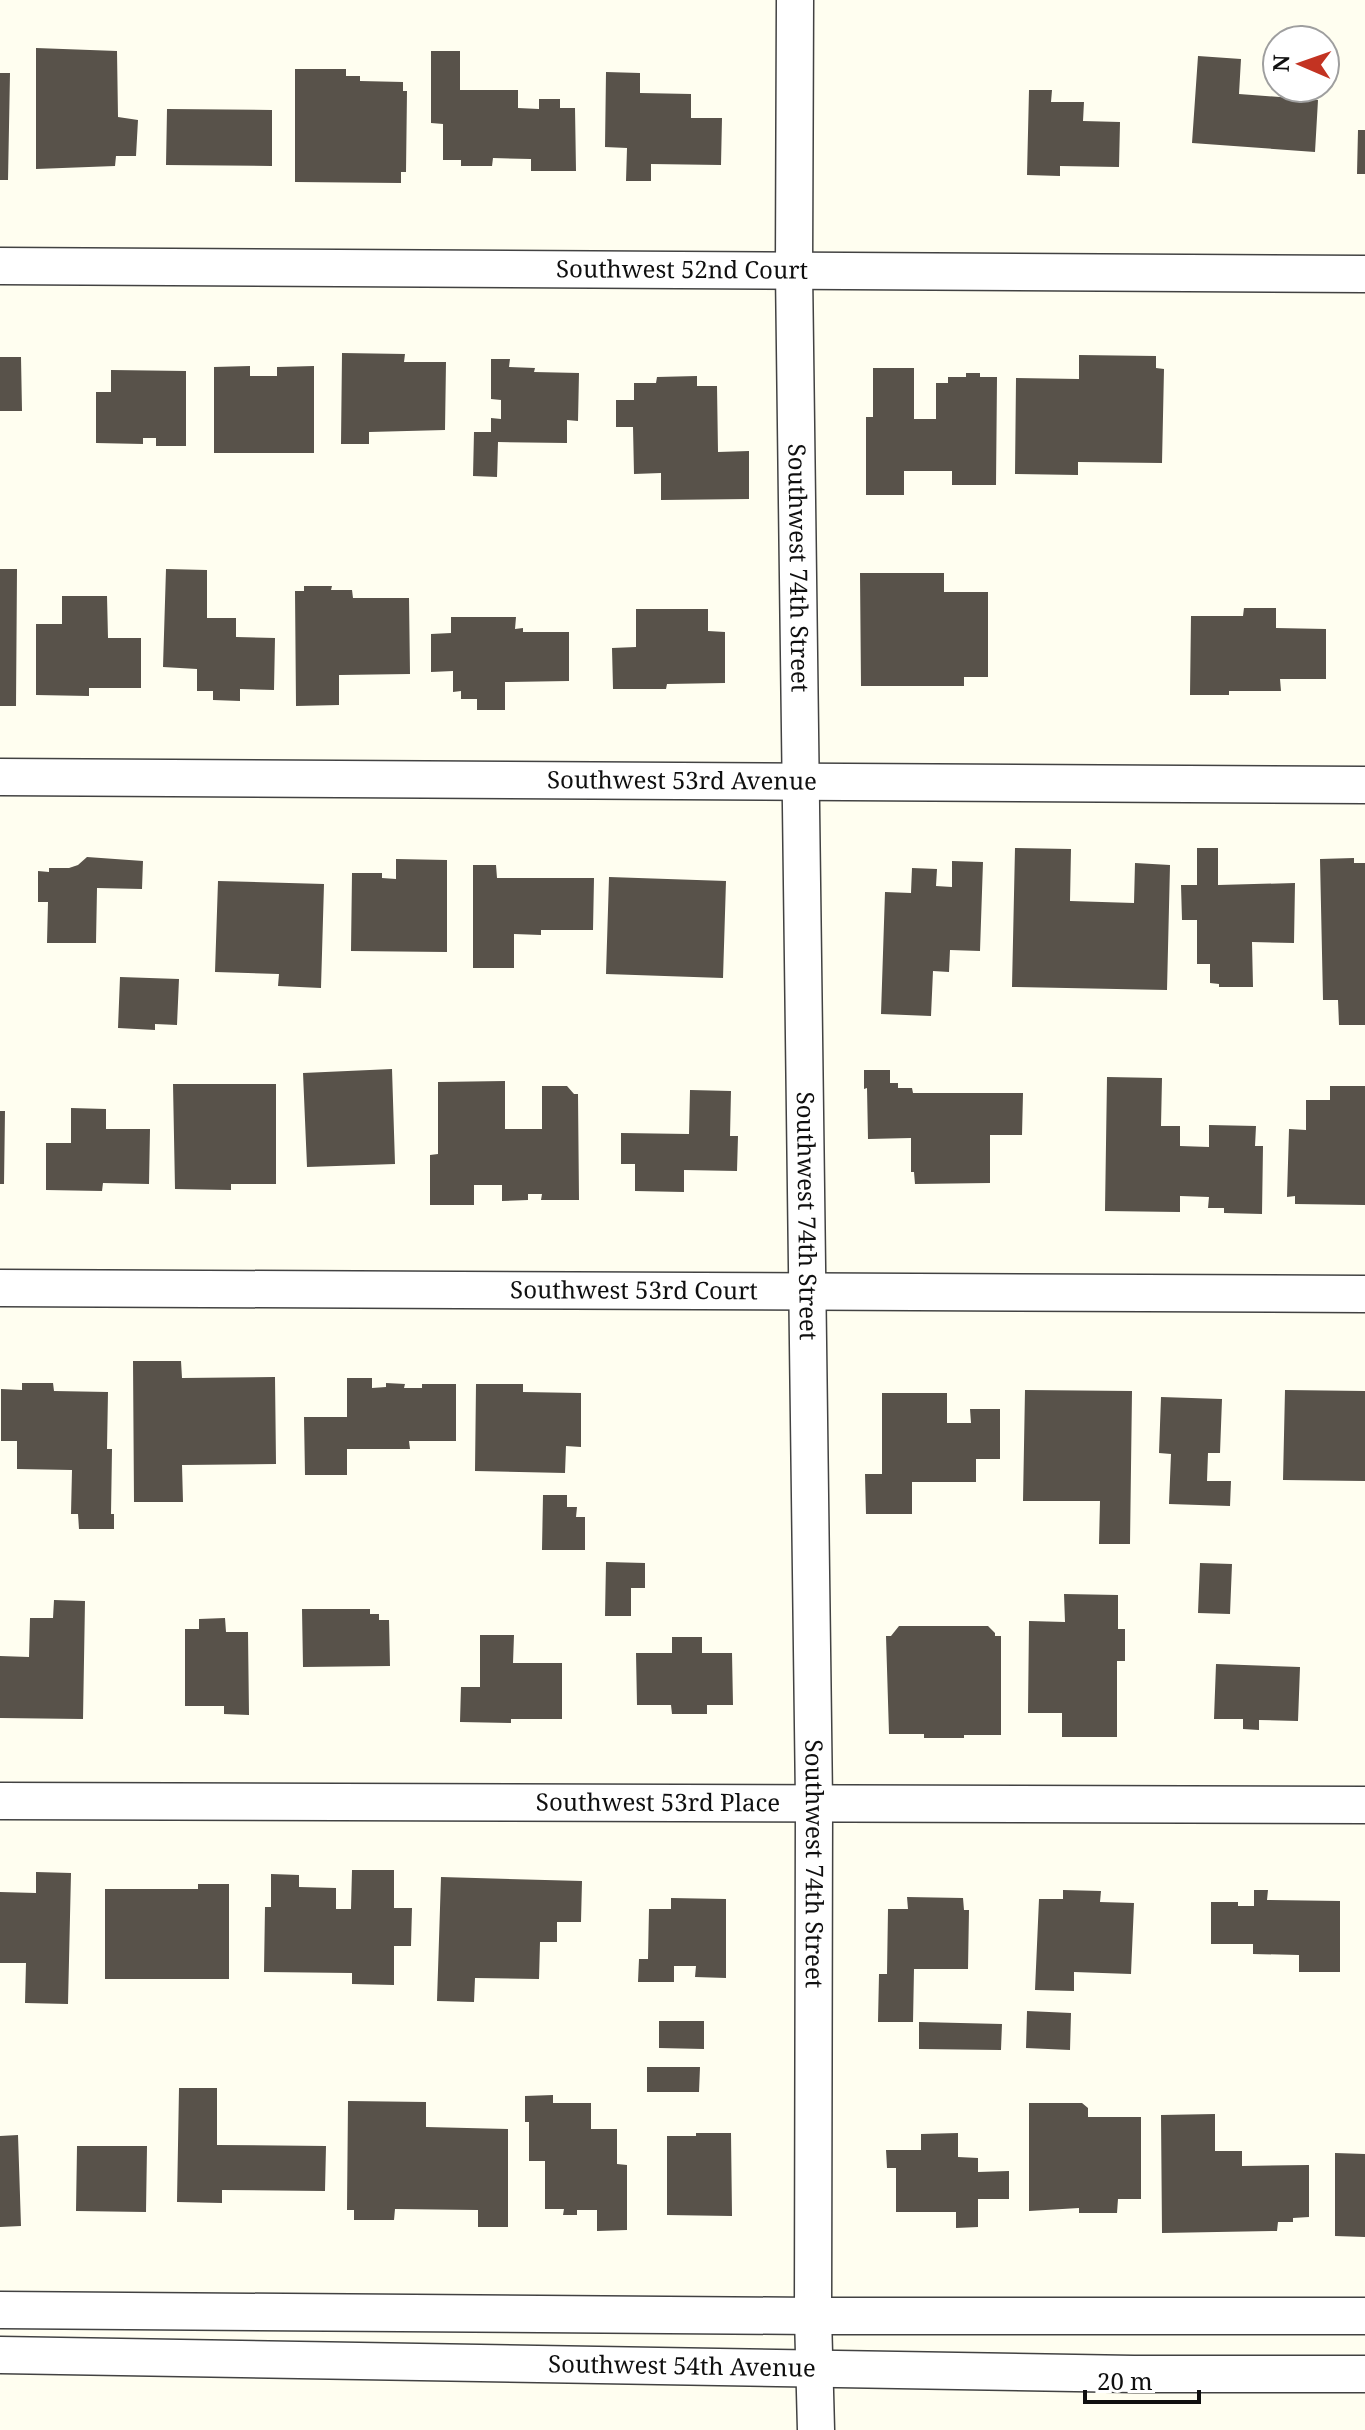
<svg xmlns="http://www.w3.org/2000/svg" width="1365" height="2430" font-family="'Noto Serif',serif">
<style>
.building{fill:#58524a}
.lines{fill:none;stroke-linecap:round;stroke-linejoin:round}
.minor-casing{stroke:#424242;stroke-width:39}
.minor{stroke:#fff;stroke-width:36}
.labels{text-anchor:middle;stroke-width:8;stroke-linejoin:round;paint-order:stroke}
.street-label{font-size:24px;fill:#0f0f0f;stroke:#fff}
</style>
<rect width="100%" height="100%" fill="#fffef0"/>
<!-- building -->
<path class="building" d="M36 48 117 51 118 117 138 120 136 156H116L115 166 36 169Z
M431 51H460V90H518V108L539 109V99H560V108H575L576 171H531V159L493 158 492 166H461V160H443V124L431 123Z
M1198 56 1241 59 1239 94 1318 100 1315 152 1192 143Z
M295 69H346V76H360V81L403 82V91H407L406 172H401V183L295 182Z
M606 72 640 73V93L691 94V118H722L721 165 651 164V181H626L627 148 605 147Z
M0 73H10L8 180H0Z
M1029 90H1052L1051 102H1084L1083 121 1120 122 1119 167 1060 166V176L1027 175Z
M167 109 272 110V166L166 165Z
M1358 130H1365V174H1357Z
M342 353 405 354 404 362H446L445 430 369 432V444H341Z
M1079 355 1156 356V368L1164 369 1162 463 1078 462V475L1015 474 1016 378 1079 379Z
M0 357H21L22 411H0Z
M491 359H510L509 367 535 368 534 372 579 373 578 421 567 420V443L498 442 497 477 473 476 474 432H491V418L501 419V400L491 399Z
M250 366V376H277V367L314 366V453H214V367Z
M873 368H914V419H936V383H948V377H966V373H980V377H997L996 485H952V471H904V495H866V417H873Z
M111 370 186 371V446H156V438H143V444L96 443V392H111Z
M697 376V386H717L718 452 749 451V499L661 500V473L634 474 633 427H616V400H634V383H656L657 377Z
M0 569H17L16 706H0Z
M166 569 207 570V618H236V637L275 638 274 690 240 689V701L213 700V691H197V669L163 667Z
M860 573H944V592H988V677H964V686H861Z
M304 586H332L331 590H352L353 598H409L410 674 339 675V705L296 706 295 591H304Z
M62 596H107L108 638H141V688H89V696L36 695V624H62Z
M1244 608H1276V628L1326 629V679H1280L1281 691H1229V695H1190L1191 616H1243Z
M636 609H708V631L725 632V683L667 684 666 689H613L612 648 636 647Z
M451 617H516L515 629 523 628V632H569V681L505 682V710H477V699H461V691L453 692V671L431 672V634L451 633Z
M1015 848 1071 849 1070 901 1134 903 1135 863 1170 865 1167 990 1012 987Z
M1197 848H1218V885L1295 883 1294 943 1252 942 1253 987H1219V984L1210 983V964H1197V920H1182L1181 885H1197Z
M87 857 143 861 142 889 97 888 96 943H47L48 902H38V871L49 872V868H69L78 865Z
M1354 858V863H1365V1025H1339L1338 1000H1323L1320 859Z
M396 859 447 860V952L351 951 352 873H382V878L396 879Z
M952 861 983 862 980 951 950 950 949 972 933 971 931 1016 881 1014 885 892 911 893 912 868 937 869 936 886 952 887Z
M473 865H496L497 878H594L593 930H541V935L514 934V968H473Z
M609 877 726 881 723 978 606 974Z
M218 881 324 884 321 988 278 986 279 974 215 972Z
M120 977 179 979 177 1025 155 1024V1030L118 1028Z
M392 1069 395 1164 307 1167 303 1073Z
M864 1070H890V1083H898V1088H912L913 1093H1023L1022 1135H990V1183L915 1184 914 1172H911V1138L868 1139 867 1088 864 1089Z
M1107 1077 1162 1078 1161 1126H1180V1146L1209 1147V1125L1256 1126 1255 1146H1263L1262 1214 1224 1213V1208H1208L1209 1197 1180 1196V1212L1105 1211Z
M505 1081V1129H542V1086H567L574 1094H578L579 1200H541L542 1194H528V1200L502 1201V1185H474V1205H430V1155L438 1154V1082Z
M173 1084H276V1184H231V1190L175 1189Z
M1330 1086H1365V1205L1295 1204V1196L1287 1197 1289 1129 1306 1130V1100H1330Z
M690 1090 731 1091 730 1136H738L737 1171 684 1170V1192L635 1191V1164H621V1133L689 1134Z
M71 1108 106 1109V1129H150L149 1184 103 1183 102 1191 46 1190V1143H71Z
M0 1111H5L4 1184H0Z
M133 1361H181L182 1378 275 1377 276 1464 182 1465 183 1502H134Z
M347 1378H372V1388L386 1387V1383L405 1384 404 1388H422V1384H456V1441H409L410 1449H347V1475H305L304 1417H347Z
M22 1383H53L54 1391 108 1392 107 1449H112L111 1514H114V1529H79L78 1514H71L72 1470 17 1469V1441H1V1389L22 1390Z
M476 1384H523V1392L581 1393V1447L566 1446 565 1473 475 1471Z
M1025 1390 1132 1391 1130 1544H1099L1100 1501H1023Z
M1285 1390 1365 1391V1481L1283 1480Z
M882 1393H947V1423H971L970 1409H1000V1459H976V1482H912V1514H866L865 1474H882Z
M1161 1397 1222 1399 1220 1453H1208L1207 1481H1231L1230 1506 1169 1504 1171 1454 1159 1453Z
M543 1495H567V1507H577L576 1517H585V1550H542Z
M606 1562 645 1563V1588H631V1616H605Z
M1200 1563 1232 1564 1230 1614 1198 1613Z
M1064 1594 1118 1595V1629H1125V1661H1117V1737H1062V1713H1028L1029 1621 1065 1622Z
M54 1600 85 1601 83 1719 0 1718V1656L29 1657 30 1618H53Z
M302 1609H370V1614H379V1620H389L390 1666 303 1667Z
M225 1618 226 1632H248L249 1715 224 1714V1706H185V1629H199V1619Z
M899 1626H988L995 1633V1636H1001V1735H964V1738H924V1734H889L886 1636H891Z
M480 1635H514L513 1663H562V1719H511V1723L460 1722 461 1687H480Z
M672 1637H702V1653H732L733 1705H707V1714H672L671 1705H637L636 1653H672Z
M1216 1664 1300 1667 1298 1721 1259 1720V1730L1243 1729V1719H1214Z
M352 1870H394V1908H412L411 1946H394V1985L352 1984V1973L264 1972 265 1907H271V1874L299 1875V1887L336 1888V1909H351Z
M36 1872 71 1873 68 2004 25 2003 26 1963H0V1892L36 1893Z
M441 1877 582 1881 581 1922H557V1942H540L539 1979 475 1978 474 2002 437 2001Z
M198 1884H229V1979H105V1889H198Z
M1063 1890 1101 1891 1100 1902 1134 1903 1131 1974 1074 1972V1991L1035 1990 1039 1899H1063Z
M1254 1890H1268L1267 1900 1340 1901V1972H1299V1955L1253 1954V1944H1211V1902H1238V1906H1254Z
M907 1897 963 1898 964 1910H969L968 1969H914L913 2022H878L879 1974H887L888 1909H908Z
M671 1898 726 1899V1978L695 1977 696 1966H674V1982H638L639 1959H648L649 1909H671Z
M1027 2011 1071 2013 1070 2050 1026 2048Z
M659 2021H704V2049L659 2048Z
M919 2022 1002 2024 1001 2050 919 2049Z
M647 2067H700L699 2092H647Z
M179 2088H217V2145L326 2146 325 2191 222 2190V2203L177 2202Z
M553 2095V2103H591V2129H617V2164L627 2165V2230L597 2231V2210H577V2215H563L564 2209H545V2161H529V2122H525V2096Z
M348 2101 426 2102V2127L508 2129V2227H478V2210L395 2209 394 2220H354V2210H347Z
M1029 2103H1082L1088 2108V2117H1141V2199H1118L1117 2213H1079V2208L1029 2211Z
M1215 2114V2151H1242V2166L1309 2165V2217L1293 2218V2222H1278L1277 2231 1162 2233 1161 2115Z
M696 2133H731L732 2216 667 2215V2136H696Z
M958 2133V2157L978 2158V2172L1009 2171V2199H978V2227L956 2228V2212H896V2168H887L886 2150H921V2134Z
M18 2135 21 2226 0 2227V2136Z
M77 2146H147L146 2212 76 2211Z
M1335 2153 1365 2154V2237L1335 2236Z"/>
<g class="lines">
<defs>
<g id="minor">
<path id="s1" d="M795 0 794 271 814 1802 813 2316 816 2430"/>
<path id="s2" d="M0 266 1365 274"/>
<path id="s3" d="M0 777 1365 785"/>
<path id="s4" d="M0 1288 1365 1294"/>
<path id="s5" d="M0 1801 1365 1805"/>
<path d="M0 2310 813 2316H1365"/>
<path id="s6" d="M0 2355 1134 2374H1365"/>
</g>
</defs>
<!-- minor casing -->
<use href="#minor" class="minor-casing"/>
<!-- minor -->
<use href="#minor" class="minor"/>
</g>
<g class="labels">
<!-- street labels -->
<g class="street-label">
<text dy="8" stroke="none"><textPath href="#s2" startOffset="682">Southwest 52nd Court</textPath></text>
<text dy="8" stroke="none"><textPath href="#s1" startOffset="568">Southwest 74th Street</textPath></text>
<text dy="8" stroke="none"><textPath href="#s3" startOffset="682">Southwest 53rd Avenue</textPath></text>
<text dy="8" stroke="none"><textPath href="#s1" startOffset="1216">Southwest 74th Street</textPath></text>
<text dy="8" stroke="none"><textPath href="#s4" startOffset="634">Southwest 53rd Court</textPath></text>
<text dy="8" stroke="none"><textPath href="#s5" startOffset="658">Southwest 53rd Place</textPath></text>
<text dy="8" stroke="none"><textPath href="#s1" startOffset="1864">Southwest 74th Street</textPath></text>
<text dy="8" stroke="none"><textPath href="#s6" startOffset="682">Southwest 54th Avenue</textPath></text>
</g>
</g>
<!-- north arrow -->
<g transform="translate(1301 64) rotate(272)"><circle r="38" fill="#ffffff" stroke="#9f9f9f" stroke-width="2"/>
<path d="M0-6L14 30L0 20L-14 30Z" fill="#c33322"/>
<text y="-12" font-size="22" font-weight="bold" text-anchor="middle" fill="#0f0f0f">N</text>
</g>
<!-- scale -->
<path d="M1085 2390v12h114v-12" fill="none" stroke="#0f0f0f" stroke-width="4"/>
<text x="1097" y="2390" font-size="24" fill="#0f0f0f" stroke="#ffffff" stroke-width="6" paint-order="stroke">20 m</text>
</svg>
